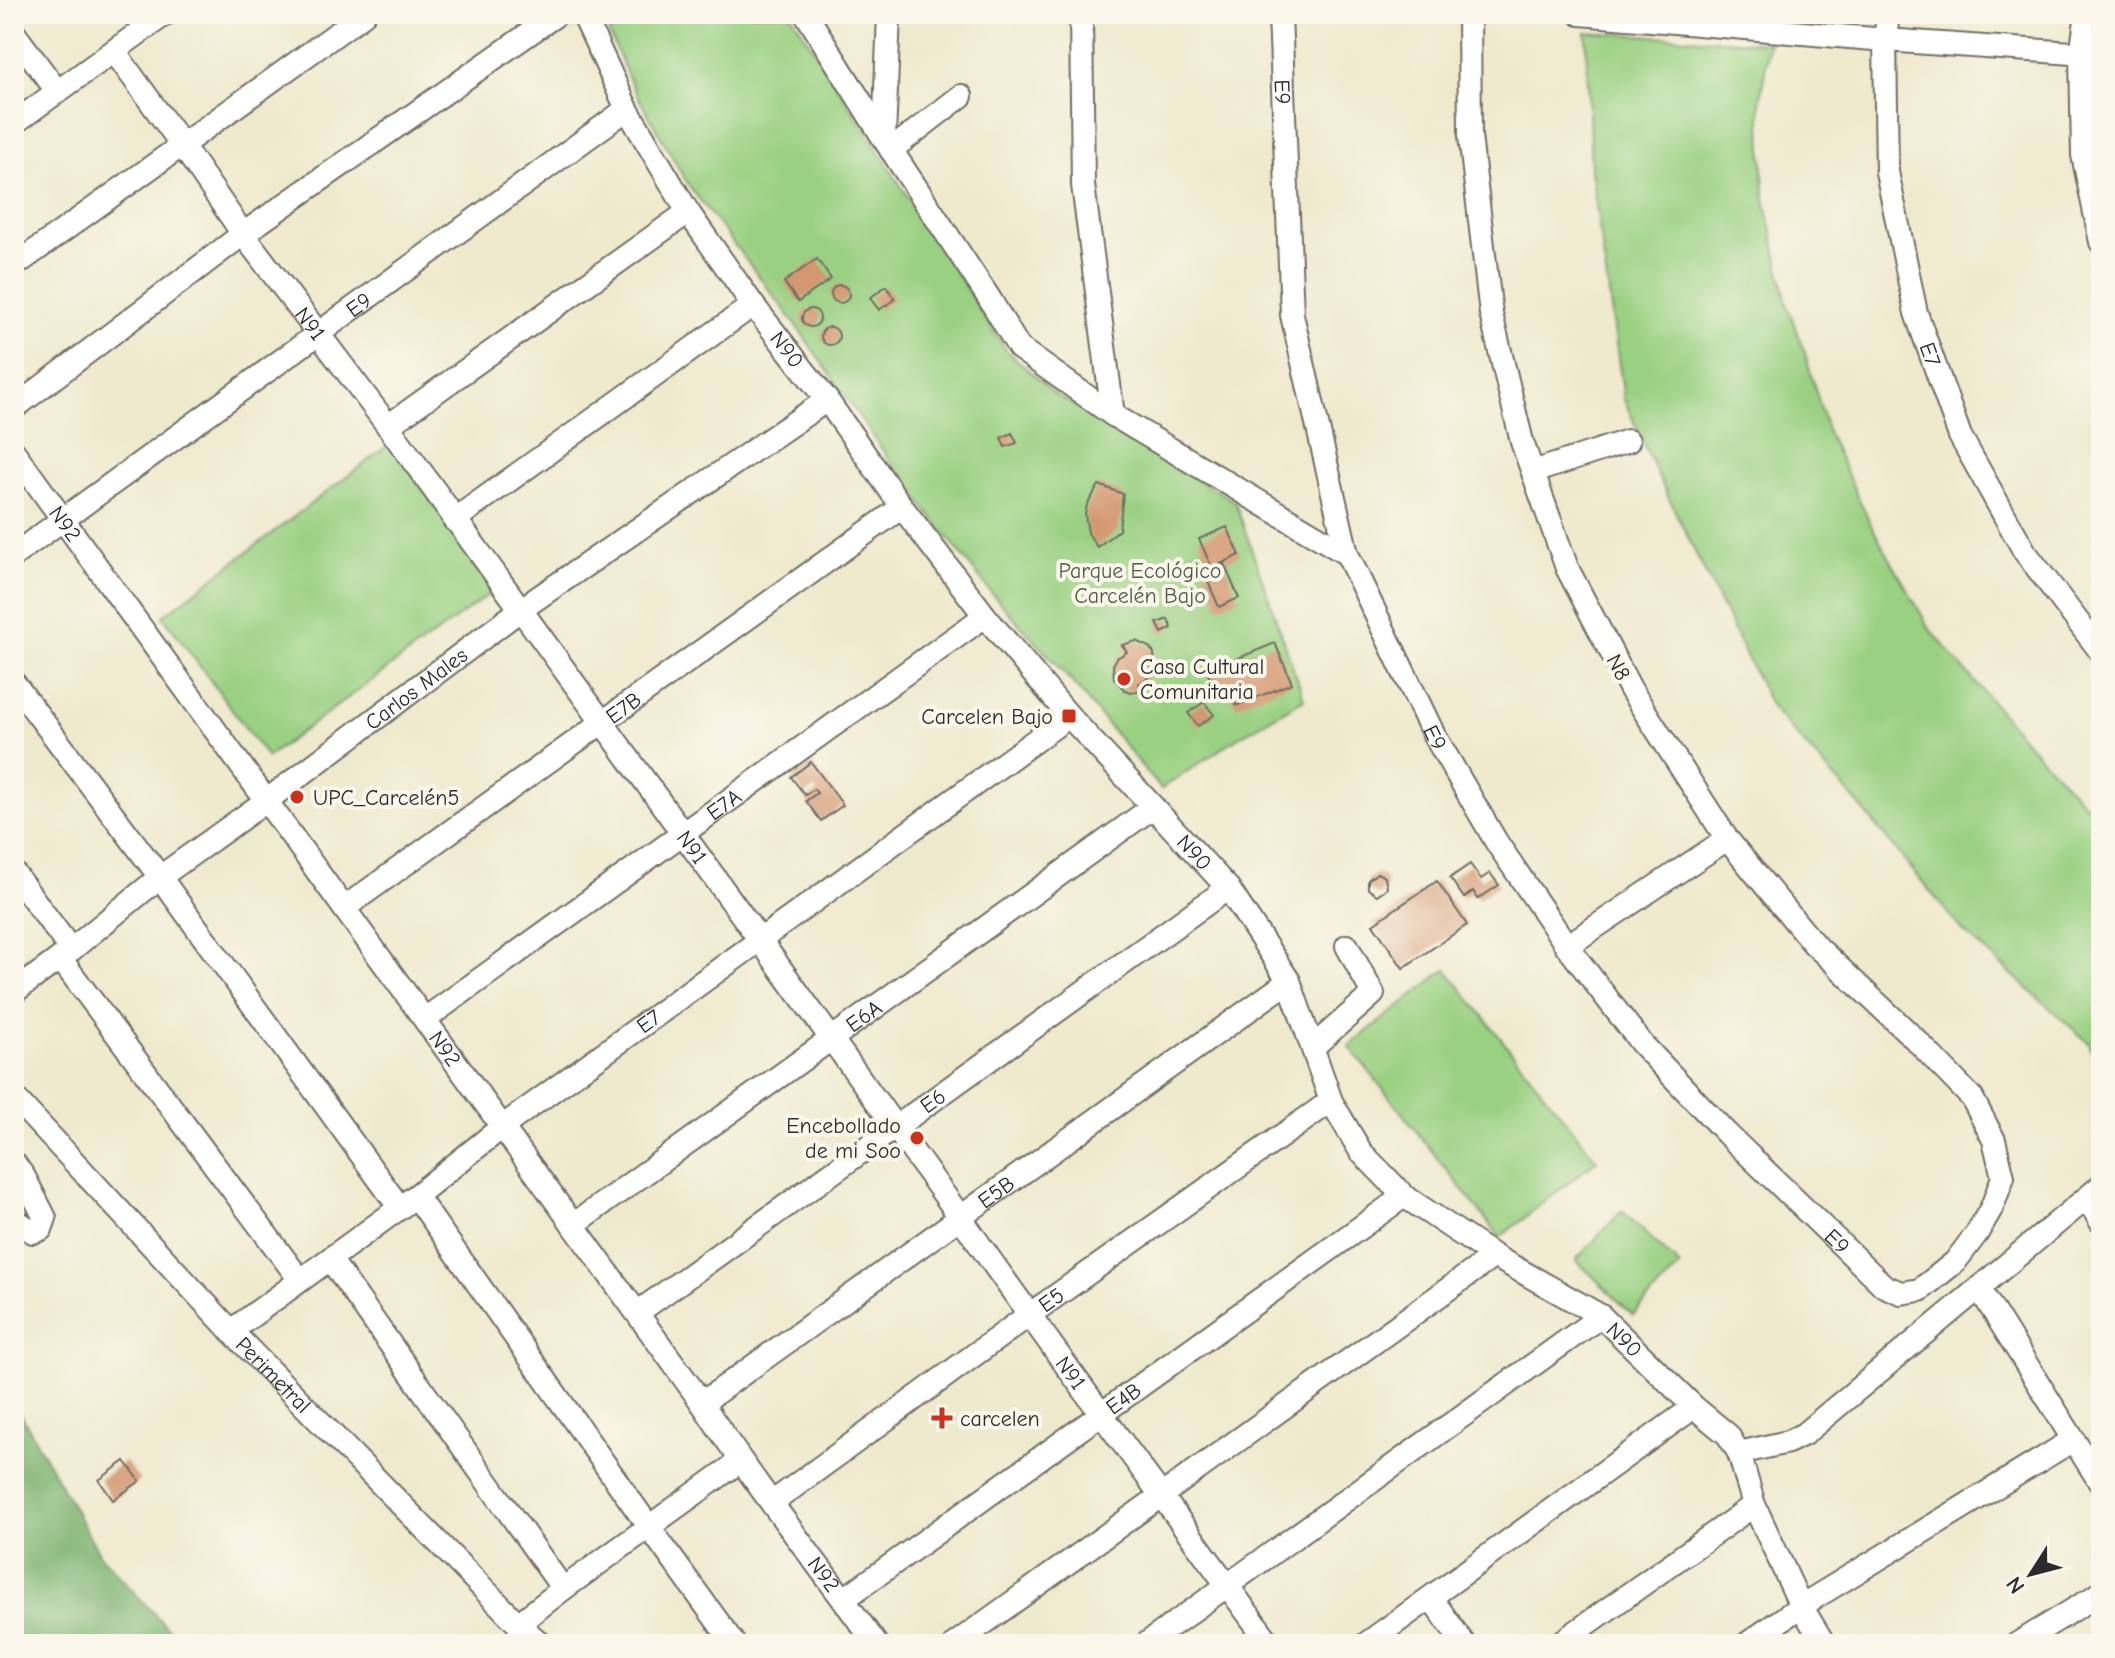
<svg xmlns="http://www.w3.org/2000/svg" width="2115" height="1658" font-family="'Comic Neue',sans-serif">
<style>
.green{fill:#9ad082;stroke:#627e56;stroke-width:2}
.forest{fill:#7bb270;stroke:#536e4e;stroke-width:2}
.building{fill:#d39771}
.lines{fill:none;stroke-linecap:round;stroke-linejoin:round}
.minor-casing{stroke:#706e64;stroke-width:26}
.minor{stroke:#fff;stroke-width:22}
.poi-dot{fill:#c8321e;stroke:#fbf7ec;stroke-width:3}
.labels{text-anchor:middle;stroke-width:8;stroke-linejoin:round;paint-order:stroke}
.street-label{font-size:22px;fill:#2b2b2b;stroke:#fbf7ec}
.park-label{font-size:22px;fill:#4c5d45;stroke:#fbf7ec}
.poi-label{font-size:22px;fill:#2b2b2b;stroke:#fbf7ec;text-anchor:start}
</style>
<rect width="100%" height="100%" fill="#fbf7ec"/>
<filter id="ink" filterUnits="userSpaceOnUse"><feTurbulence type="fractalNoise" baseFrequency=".0125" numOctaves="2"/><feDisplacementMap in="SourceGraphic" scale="16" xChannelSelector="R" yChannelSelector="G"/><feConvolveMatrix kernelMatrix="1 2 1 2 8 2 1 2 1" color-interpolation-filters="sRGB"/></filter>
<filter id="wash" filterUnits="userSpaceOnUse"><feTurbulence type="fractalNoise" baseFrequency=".006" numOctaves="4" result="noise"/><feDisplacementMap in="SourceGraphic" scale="32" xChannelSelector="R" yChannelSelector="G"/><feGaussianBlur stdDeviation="1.8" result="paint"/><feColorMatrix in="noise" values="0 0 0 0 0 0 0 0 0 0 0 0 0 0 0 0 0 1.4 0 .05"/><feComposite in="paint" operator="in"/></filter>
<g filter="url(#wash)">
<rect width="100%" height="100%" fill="#efe9cd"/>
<!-- green -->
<path class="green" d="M601 14H791L1005 349 1056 395 1138 441 1235 502 1304 699 1237 738 1161 789 1073 683 994 596 906 484 791 318 689 186 633 88Z
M1586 32 1769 43 1760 103 1764 194 1787 304 1804 350 1828 434 1872 527 1929 628 2025 741 2101 821V1078L2089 1043 1961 929 1861 807 1771 707 1657 474 1624 399 1591 170Z
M390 444 495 590 267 757 163 616Z
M1446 969 1597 1160 1500 1237 1349 1046Z
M1622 1211 1680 1266 1633 1315 1576 1260Z"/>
<!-- forest -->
<path class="forest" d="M14 1402 100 1555 182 1644H14Z"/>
<g id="blocks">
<!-- building -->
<path class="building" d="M817 259 831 279 798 302 784 282Z
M831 294a9 9 0 1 1 18 0a9 9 0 1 1-18 0Z
M886 286 895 299 879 310 870 298Z
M802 318a9 9 0 1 1 18 0a9 9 0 1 1-18 0Z
M821 336a9 9 0 1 1 18 0a9 9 0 1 1-18 0Z
M1012 433 1017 443 1005 447 1001 438Z
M1099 485 1123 494 1119 530 1097 547 1088 533 1085 514 1087 505Z
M1227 527 1240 555 1212 568 1199 539Z
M1224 564 1239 598 1219 607 1204 573Z
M1168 619 1172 628 1162 633 1157 623Z
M1136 641 1149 647 1154 653 1155 668 1151 675 1139 684 1143 690 1132 692 1125 690 1114 679 1113 665 1117 658 1127 652 1122 645Z
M1275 643 1292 683 1236 706 1228 687 1216 692 1208 674 1220 669 1219 666Z
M1204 702 1214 715 1198 726 1188 713Z
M811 762 843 805 821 821 806 801 817 793 814 789 805 795 791 777Z
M1470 864 1481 879 1490 873 1499 885 1478 899 1473 891 1464 898 1450 878Z
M1377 873 1385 877 1387 888 1377 895 1368 889V880Z
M1437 881 1467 925 1403 968 1373 924Z
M125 1461 140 1481 113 1500 99 1480Z"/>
</g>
</g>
<g filter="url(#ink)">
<use href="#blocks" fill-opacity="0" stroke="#706e64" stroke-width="2"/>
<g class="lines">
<defs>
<g id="minor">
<path id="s1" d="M583 14 627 109 688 212 753 305 827 400 902 507 985 616 1069 716 1228 888 1289 981 1331 1101 1361 1152 1404 1196 1494 1256 1601 1316 1694 1407 1728 1435 1739 1453 1754 1505 1801 1606 1824 1644"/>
<path d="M806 14 884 139"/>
<path d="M889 14 884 139 989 298 1019 348 1113 415 1347 554"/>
<path d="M1081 14 1083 185 1113 415"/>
<path id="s2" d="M1280 14 1292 315 1347 554 1433 733 1497 843 1567 946 1642 1044 1726 1133 1884 1286 1901 1293 1920 1290 1955 1262 1977 1233 1992 1207 2003 1177 1994 1140 1972 1098 1918 1042 1813 943 1727 839 1631 690 1567 568 1522 442 1491 314 1470 136 1469 14"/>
<path d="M1580 14 1885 40 2101 55"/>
<path id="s3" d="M1888 14 1885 40 1887 172 1916 313 1960 436 2025 552 2101 652"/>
<path d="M2087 14 2081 54 2083 155 2101 242"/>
<path d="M14 33 57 91"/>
<path id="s4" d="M114 51 182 145 243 234 388 426 961 1218C1061 1362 1167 1502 1270 1644"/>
<path d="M14 123 165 14"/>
<path d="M891 150 961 96"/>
<path d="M14 266 364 14"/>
<path d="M14 408 243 234 557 14"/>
<path d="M388 426 688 212"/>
<path id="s5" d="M14 452 702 1403C756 1486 818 1564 876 1644"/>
<path d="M1533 472 1628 441"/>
<path d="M454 520 753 305"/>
<path id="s6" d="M14 555 627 109"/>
<path d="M14 683 160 877 400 1208"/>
<path d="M14 873 71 950"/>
<path id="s7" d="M344 908 902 507"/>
<path d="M1567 946 1727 839"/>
<path d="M60 958 300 1280"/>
<path id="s8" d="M14 992 71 950 160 877 266 801 520 610 827 400"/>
<path id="s9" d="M425 1019 985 616"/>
<path d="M1313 1047 1373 994 1347 946"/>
<path id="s10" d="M14 1097 231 1331 518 1624 541 1644"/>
<path d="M14 1163 24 1177 45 1218 41 1229 33 1232 14 1219"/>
<path d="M416 1196 649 1527 734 1644"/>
<path d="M2087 1198 2101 1222"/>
<path id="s11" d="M573 1225 1153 807"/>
<path d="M330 1259 563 1589"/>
<path d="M1979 1288 2101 1484"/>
<path id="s12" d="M637 1313 1228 888"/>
<path id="s13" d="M231 1331 416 1196 502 1127 1069 716"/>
<path id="s14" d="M702 1403 1289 981"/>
<path d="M1739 1453 1788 1442 1804 1434 2101 1186"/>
<path id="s15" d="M773 1502 1029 1315 1331 1101"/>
<path d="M1431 1598 1464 1644"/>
<path id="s16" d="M844 1599 1404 1196"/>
<path d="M518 1624 563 1589 740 1461"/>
<path d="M955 1644 1494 1256"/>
<path d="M1146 1644 1601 1316"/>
<path d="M1366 1644 1694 1407"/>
<path d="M1559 1644 1754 1505"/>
<path d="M1747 1644 1801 1606 2073 1440"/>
<path d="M2017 1644 2101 1593"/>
</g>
</defs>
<!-- minor casing -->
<use href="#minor" class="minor-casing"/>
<!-- minor -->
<use href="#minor" class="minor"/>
</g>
</g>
<!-- markers -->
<g class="poi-dot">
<circle cx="1124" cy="679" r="8"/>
<rect x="1061" y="708" width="16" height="16" rx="4"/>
<circle cx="297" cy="797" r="8"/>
<circle cx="917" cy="1138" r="8"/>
<path d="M938 1406h8v8h8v8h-8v8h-8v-8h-8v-8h8z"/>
</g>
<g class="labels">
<!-- street labels -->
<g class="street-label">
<text dy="8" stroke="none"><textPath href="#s2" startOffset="78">E9</textPath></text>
<text dy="8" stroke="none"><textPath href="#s6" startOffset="426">E9</textPath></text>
<text dy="8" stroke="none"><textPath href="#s4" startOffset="336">N91</textPath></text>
<text dy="8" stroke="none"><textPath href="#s1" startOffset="394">N90</textPath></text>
<text dy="8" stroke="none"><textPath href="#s3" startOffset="346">E7</textPath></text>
<text dy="8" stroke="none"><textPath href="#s5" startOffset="88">N92</textPath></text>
<text transform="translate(1619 667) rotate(62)" y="8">N8</text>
<text dy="8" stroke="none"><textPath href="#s8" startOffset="504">Carlos Males</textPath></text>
<text dy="8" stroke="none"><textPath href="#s7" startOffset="344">E7B</textPath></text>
<text dy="8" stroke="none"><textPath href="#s2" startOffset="750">E9</textPath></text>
<text dy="8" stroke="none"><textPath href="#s9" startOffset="368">E7A</textPath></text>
<text dy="8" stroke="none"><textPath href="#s4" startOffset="984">N91</textPath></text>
<text dy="8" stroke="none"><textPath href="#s1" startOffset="1042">N90</textPath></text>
<text dy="8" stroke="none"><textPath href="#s11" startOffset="358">E6A</textPath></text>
<text dy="8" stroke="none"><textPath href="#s13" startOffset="520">E7</textPath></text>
<text dy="8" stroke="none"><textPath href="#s5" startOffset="736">N92</textPath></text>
<text dy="8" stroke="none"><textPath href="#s12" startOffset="364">E6</textPath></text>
<text dy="8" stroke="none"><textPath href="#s14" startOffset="362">E5B</textPath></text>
<text dy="8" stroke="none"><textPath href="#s2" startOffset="1398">E9</textPath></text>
<text dy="8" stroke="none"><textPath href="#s15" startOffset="344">E5</textPath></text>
<text dy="8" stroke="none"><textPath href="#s1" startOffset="1714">N90</textPath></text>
<text dy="8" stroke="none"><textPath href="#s4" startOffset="1632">N91</textPath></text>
<text dy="8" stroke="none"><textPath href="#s10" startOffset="380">Perimetral</textPath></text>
<text dy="8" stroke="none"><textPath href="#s16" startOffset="344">E4B</textPath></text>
<text dy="8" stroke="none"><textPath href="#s5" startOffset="1384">N92</textPath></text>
</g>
<!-- park labels -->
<g class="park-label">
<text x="1140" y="578">Parque Ecológico<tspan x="1140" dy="25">Carcelén Bajo</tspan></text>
</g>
<!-- poi labels -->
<g class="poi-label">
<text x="1140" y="674">Casa Cultural<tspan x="1140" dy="25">Comunitaria</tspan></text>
<text x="1053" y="724" text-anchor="end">Carcelen Bajo</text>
<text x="313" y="805">UPC_Carcelén5</text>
<text x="901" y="1133" text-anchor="end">Encebollado<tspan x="901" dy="25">de mi Soo</tspan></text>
<text x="960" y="1426">carcelen</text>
</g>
</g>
<!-- margin -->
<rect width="2115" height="1658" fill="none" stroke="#fbf7ec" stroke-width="48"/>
<!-- north arrow -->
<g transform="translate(2031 1574) rotate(234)" stroke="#fbf7ec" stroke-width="6" paint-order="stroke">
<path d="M0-6L14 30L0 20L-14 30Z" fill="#2b2b2b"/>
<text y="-12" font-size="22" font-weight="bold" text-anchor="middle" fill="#2b2b2b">N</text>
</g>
</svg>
